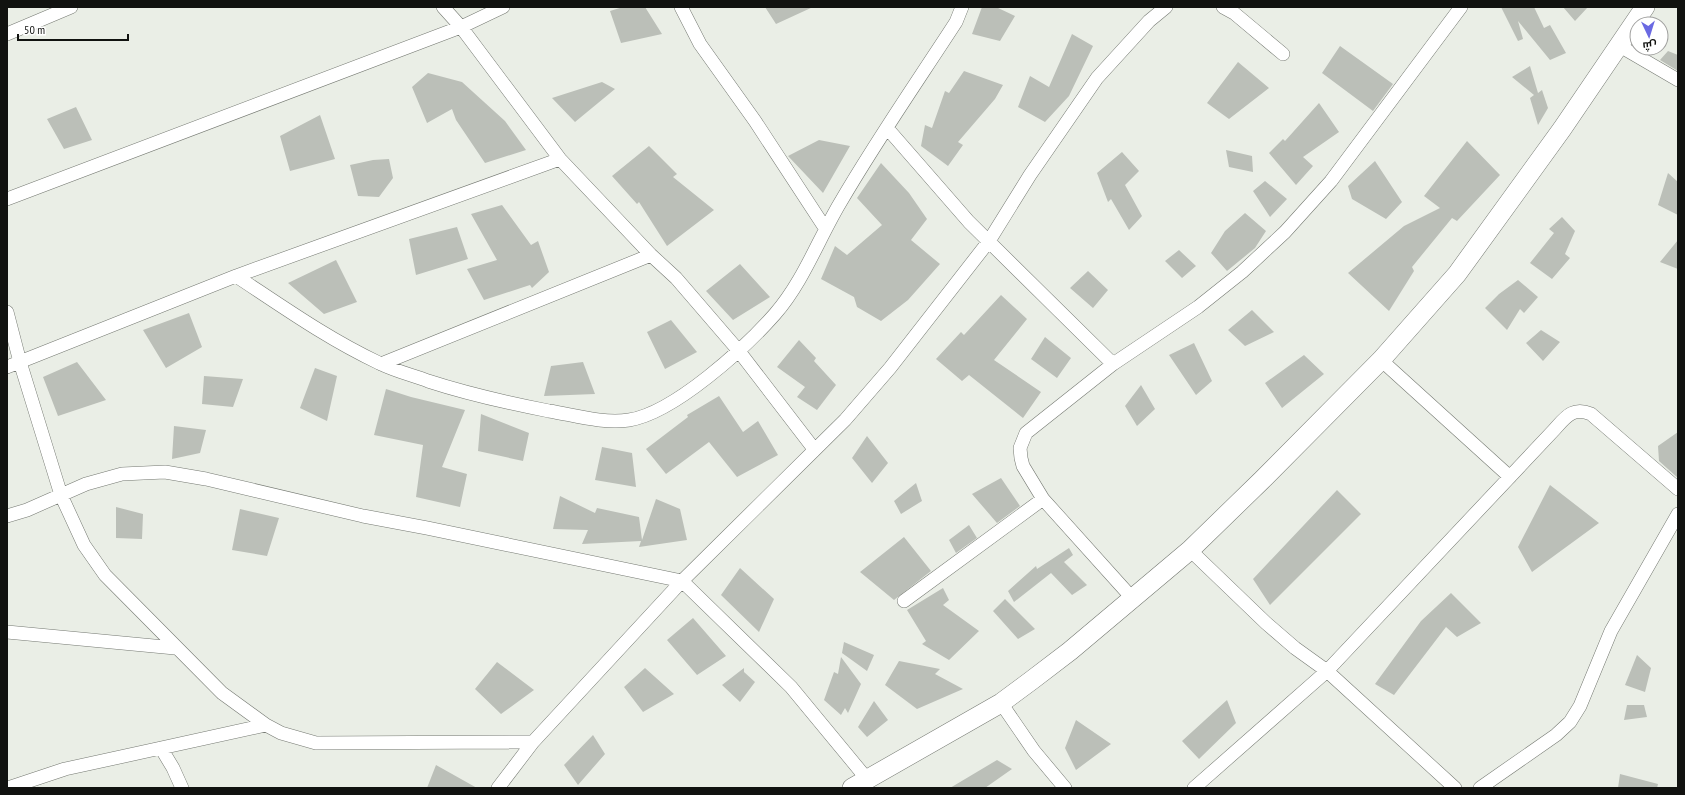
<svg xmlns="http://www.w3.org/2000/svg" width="1685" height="795" font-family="'PT Sans Narrow',Cairo,sans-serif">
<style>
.building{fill:#bbbfb8}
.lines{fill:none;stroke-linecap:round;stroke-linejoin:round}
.minor-casing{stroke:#757972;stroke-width:14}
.secondary-casing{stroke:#757972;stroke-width:20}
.minor{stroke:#fff;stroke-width:13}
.secondary{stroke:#fff;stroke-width:19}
</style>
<rect width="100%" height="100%" fill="#eaeee6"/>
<!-- building -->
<path class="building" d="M623 7H645L662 34 621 43 610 11Z
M765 7H813L776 24Z
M982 7H996L1015 16 1000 41 972 34Z
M1501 7H1534L1544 28 1550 25 1566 53 1550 60 1518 21 1523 39 1518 41Z
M1563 7H1588L1575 21Z
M1072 34 1093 46 1069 96 1045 122 1018 107 1030 76 1049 87Z
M1340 46 1393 84 1373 111 1322 73Z
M1668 51 1678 55V71L1660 60Z
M1238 62 1269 88 1229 119 1207 103Z
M1530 66 1538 93 1542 90 1548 108 1538 125 1530 98 1534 95 1512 77Z
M964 71 1003 85 995 99 958 142 963 145 948 166 921 146 925 125 932 128 945 91 949 93Z
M428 73 462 82 505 121 526 150 485 163 456 120 452 109 427 123 412 87Z
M602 82 615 89 575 122 552 98Z
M1319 103 1339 132 1303 157 1313 166 1296 185 1269 153 1283 139 1285 141Z
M76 107 92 140 64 149 47 119Z
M320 115 335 159 290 171 280 136Z
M819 140 850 146 823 193 788 156Z
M1467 141 1500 175 1457 221 1452 218 1412 267 1414 271 1389 311 1348 273 1404 226 1440 208 1424 196Z
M649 146 677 174 673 177 714 210 667 246 639 202 637 204 612 176Z
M1226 150 1252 156 1253 172 1229 167Z
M1122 152 1139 171 1125 185 1142 216 1129 230 1111 199 1108 202 1097 173Z
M389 159 393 178 379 197 358 196 350 165 373 160Z
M1375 161 1402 202 1386 219 1352 199 1348 186Z
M881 163 909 193 927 219 911 240 940 264 908 300 881 321 857 307 854 297 821 279 835 246 847 255 882 225 857 198Z
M1668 173 1678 182V215L1658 205Z
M1265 181 1287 199 1270 217 1253 191Z
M502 205 531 245 538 241 549 272 532 288 530 285 484 300 467 269 497 260 471 214Z
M1245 213 1266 231 1255 248 1227 271 1211 253 1225 231Z
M1562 217 1575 231 1565 254 1570 258 1552 279 1530 263 1554 233 1549 229Z
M457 227 468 259 416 275 409 239Z
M1678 240V269L1660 262Z
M1179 250 1196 266 1182 278 1165 261Z
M336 260 357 302 324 314 288 283Z
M740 264 770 297 733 320 706 291Z
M1088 271 1108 290 1093 308 1070 288Z
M1518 280 1538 297 1524 313 1520 309 1507 330 1485 308 1499 294Z
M1001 295 1027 319 994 360 1041 392 1023 418 969 375 962 381 936 359 961 332 964 335Z
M1252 310 1274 332 1245 346 1228 330Z
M189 313 202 347 166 368 143 330Z
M671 320 697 352 665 369 647 332Z
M1541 330 1560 342 1543 361 1526 343Z
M1045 337 1071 358 1057 378 1031 359Z
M799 340 816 358 814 361 836 385 817 410 797 397 805 387 777 367Z
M1194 343 1212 381 1196 395 1169 355Z
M1304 355 1324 374 1282 408 1265 383Z
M77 362 106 400 58 416 43 377Z
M583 362 595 394 544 396 551 366Z
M315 368 337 376 327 421 300 408Z
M204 376 243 379 233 407 202 404Z
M1141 385 1155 409 1137 426 1125 406Z
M386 389 411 397 465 410 442 467 467 474 460 507 416 497 423 445 374 435Z
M719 396 743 432 758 421 778 455 737 477 709 442 666 474 646 449 688 417 687 415Z
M481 414 529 433 523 461 478 451Z
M174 426 206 430 200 453 172 459Z
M1678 432V478L1659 461 1658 446Z
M867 436 888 463 872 483 852 458Z
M602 447 632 453 636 487 595 480Z
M1001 478 1020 506 997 523 972 494Z
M916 483 922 501 901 514 894 501Z
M1550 485 1599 523 1532 572 1518 547Z
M1337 490 1361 514 1270 605 1253 579Z
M560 496 595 513 597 508 639 517 642 540 656 499 680 509 687 540 639 547 641 541 582 544 588 530 553 529Z
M116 507 143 514 142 539 116 538Z
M240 509 279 518 267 556 232 550Z
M969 525 977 538 956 553 949 540Z
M904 537 931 571 894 600 860 572Z
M1069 548 1073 555 1064 562 1087 585 1072 595 1051 573 1014 602 1008 591 1036 566 1037 569Z
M740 568 774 599 759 632 721 595Z
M943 588 949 600 943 605 979 631 949 660 922 644 926 641 907 610Z
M1451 593 1481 623 1457 637 1446 627 1394 695 1375 684 1421 621Z
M1005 599 1035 629 1018 639 993 611Z
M693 618 726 656 697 675 667 640Z
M844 642 874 655 867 671 842 653Z
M1637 655 1651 668 1645 692 1625 685Z
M841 657 861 684 848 713 845 708 841 715 824 700 834 672 838 674Z
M899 661 940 669 935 674 963 689 917 709 885 685Z
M497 662 534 690 501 714 475 689Z
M645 668 674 694 643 712 624 687Z
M744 668V672L755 682 740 702 722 685Z
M1227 700 1236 723 1199 759 1182 741Z
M874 701 888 720 867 737 858 727Z
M1627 705H1644L1647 717 1624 720Z
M1076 720 1111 744 1076 770 1065 748Z
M593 735 605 754 578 785 564 765Z
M997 760 1012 769 985 788H950Z
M436 765 477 788H427Z
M1620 774 1658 784 1657 788H1618Z"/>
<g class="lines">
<defs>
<path id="minor" d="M443 7 461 27 560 159 651 255 676 278 738 350 814 449
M681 7 700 44 755 121 825 228
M1223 7 1234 13 1283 54
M7 34 71 7
M1618 45 1678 80
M887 128 969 222 1113 364
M7 199 461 27 503 7
M236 276C283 307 328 339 379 363 395 371 412 375 428 381 468 394 508 403 549 411 574 415 603 424 629 420 674 413 745 348 775 314 803 282 818 240 840 203 876 141 917 82 956 22L962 7
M7 312 20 362 61 495 84 545 105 575 222 693 266 725 281 733 316 743 533 742
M1381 360 1510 477
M381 364 651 255
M7 367 236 276 560 159
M7 516 27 510 86 484 122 474 165 472 206 479 363 516 427 528 682 581 791 687 867 779
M1190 550 1266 623 1295 648 1327 671 1455 788
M1133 599 1043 499 1023 466 1021 458 1020 448 1026 433 1113 364 1198 307 1242 272 1285 232 1331 181 1461 7
M904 601 1043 499
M7 632 175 648
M1001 703 1034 751 1065 788
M161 748 266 725
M8 788 65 769 161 748 173 768 182 788
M498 788 533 742 682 581 845 420 890 368 989 241 1030 175 1097 78 1149 21 1166 7
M1194 788 1327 671 1553 431C1565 418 1572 406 1591 414L1678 489
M1480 788 1556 735 1570 722 1580 706 1611 631 1678 514"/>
<path id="secondary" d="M852 788 1001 703 1032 680 1070 651 1190 550 1262 480 1381 360 1457 274 1562 129 1645 7"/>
</defs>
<!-- minor casing -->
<use href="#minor" class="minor-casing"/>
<!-- secondary casing -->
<use href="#secondary" class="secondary-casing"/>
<!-- minor -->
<use href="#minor" class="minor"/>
<!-- secondary -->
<use href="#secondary" class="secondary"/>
</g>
<!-- border -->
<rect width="1685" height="795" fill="none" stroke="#111210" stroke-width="16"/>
<!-- north arrow -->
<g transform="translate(1649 36) rotate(176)"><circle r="19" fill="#ffffff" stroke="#a0a09f"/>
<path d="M0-3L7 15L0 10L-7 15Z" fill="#6a69e2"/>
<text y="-6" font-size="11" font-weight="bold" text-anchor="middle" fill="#111210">ش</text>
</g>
<!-- scale -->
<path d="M18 34v6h110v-6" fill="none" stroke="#111210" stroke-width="2"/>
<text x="24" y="34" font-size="12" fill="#111210" stroke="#ffffff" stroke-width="3" paint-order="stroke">50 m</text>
</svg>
